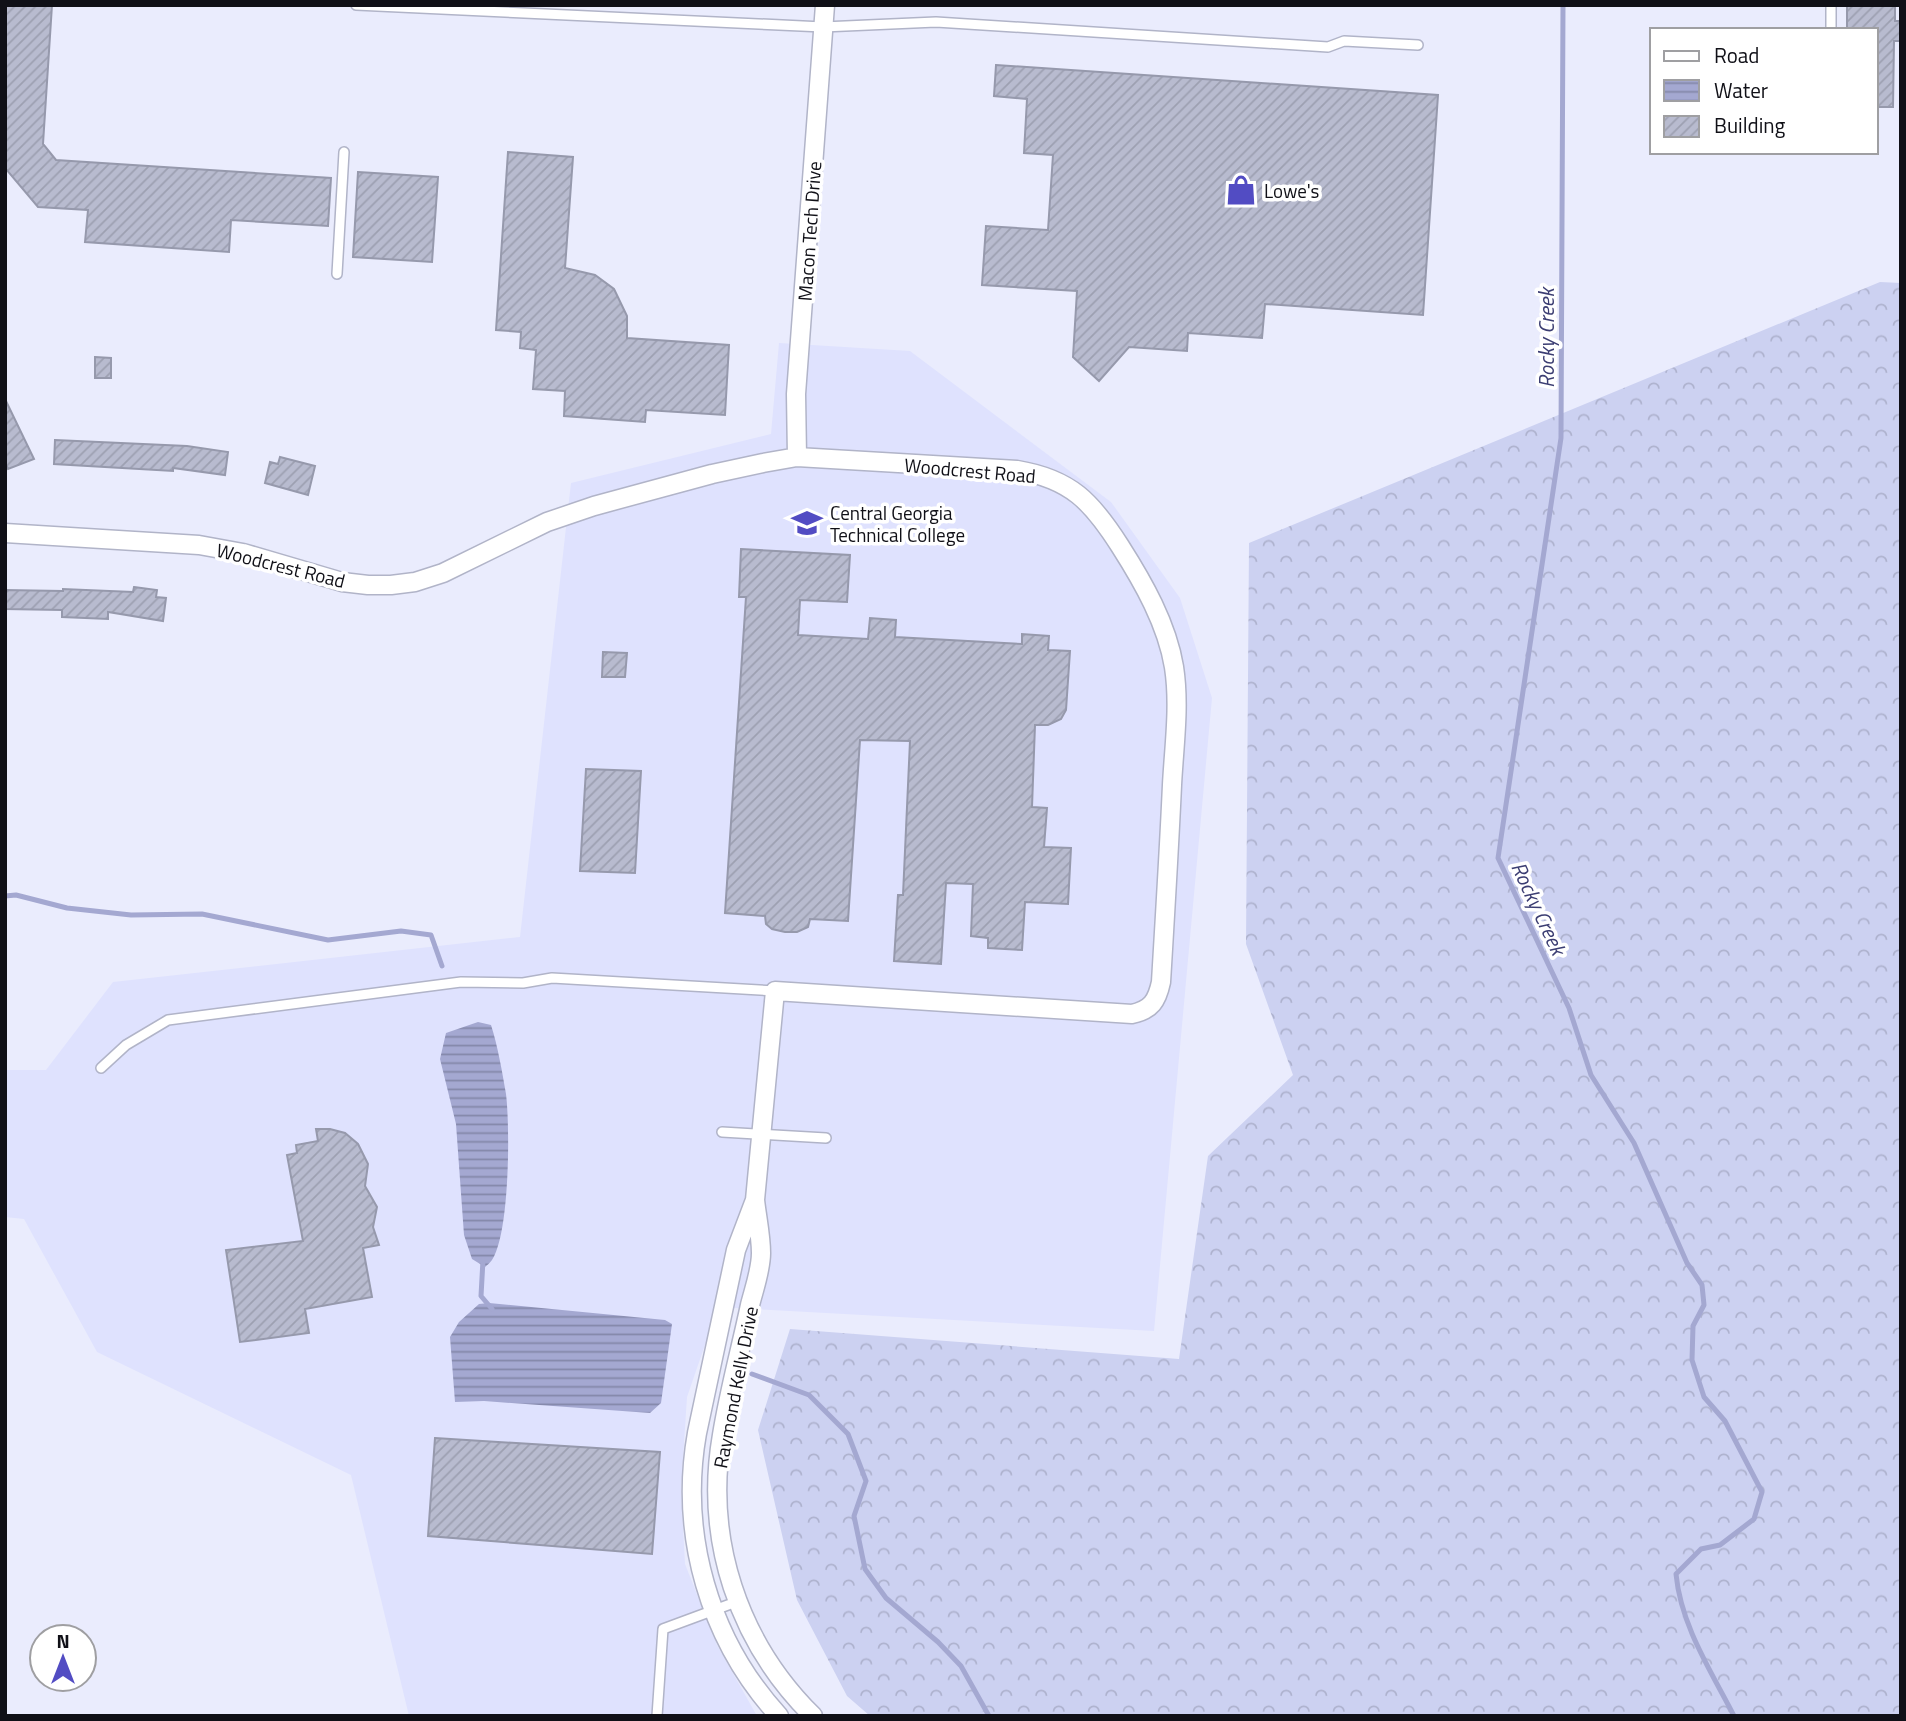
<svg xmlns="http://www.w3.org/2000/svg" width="1906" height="1721" font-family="'Titillium Web',sans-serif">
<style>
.built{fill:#dfe2fe}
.forest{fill:url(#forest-crowns)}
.water{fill:url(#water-rules)}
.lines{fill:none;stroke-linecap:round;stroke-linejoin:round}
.stream{stroke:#a4a8d1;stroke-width:5}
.building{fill:url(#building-hatch);stroke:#9699ac;stroke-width:2}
.lane-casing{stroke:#b1b4c8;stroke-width:12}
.street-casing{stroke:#b1b4c8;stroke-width:21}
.lane{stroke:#fff;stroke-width:9}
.street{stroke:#fff;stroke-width:18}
.labels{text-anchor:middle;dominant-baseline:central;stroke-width:7;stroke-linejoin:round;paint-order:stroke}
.poi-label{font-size:19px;fill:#101017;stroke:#fff;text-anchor:start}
.street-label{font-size:19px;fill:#101017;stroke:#fff}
.water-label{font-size:21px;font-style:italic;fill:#3b3d72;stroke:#fff}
</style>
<defs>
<pattern id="forest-crowns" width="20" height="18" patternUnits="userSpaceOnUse" patternTransform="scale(1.75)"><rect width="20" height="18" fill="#ccd1f1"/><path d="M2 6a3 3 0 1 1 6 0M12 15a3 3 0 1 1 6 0" fill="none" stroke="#aeb2ce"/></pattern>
<pattern id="water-rules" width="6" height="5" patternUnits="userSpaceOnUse" patternTransform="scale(1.75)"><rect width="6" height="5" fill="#a4a8d1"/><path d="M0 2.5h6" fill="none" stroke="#8487a9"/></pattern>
<pattern id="building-hatch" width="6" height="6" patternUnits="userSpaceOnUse" patternTransform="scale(1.75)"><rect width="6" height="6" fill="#b8bbcf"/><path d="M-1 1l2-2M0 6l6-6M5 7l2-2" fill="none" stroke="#9da0b1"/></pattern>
</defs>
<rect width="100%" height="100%" fill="#eaecfd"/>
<path class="built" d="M779,343l131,8 201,151 69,96 32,100 -58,633 -436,-24 -31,90 -6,92 4,75 32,81 40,71h-348l-58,-241 -254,-123 -73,-133 -19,-2v-147h41l67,-88 407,-45 51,-454 200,-49z"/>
<path class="forest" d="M1880,282l21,1v1433h-1031l-23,-20 -50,-96 -39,-170 32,-101 389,30 29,-203 85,-81 -47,-131 3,-401z"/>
<path class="water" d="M478,1022l13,3c7,22 11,46 15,69 4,32 4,139 -14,166 -2,3 -5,5 -7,7l-13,-8 -8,-24 -8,-111 -16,-65 6,-26z
M489,1303l176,17 7,4 -11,79 -11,10 -166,-12 -29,1 -5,-65 9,-15 20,-18z"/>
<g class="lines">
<path class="stream" d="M1563,5l-2,433 -63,420 71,150 22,67 43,68 53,120 15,22 2,20 -11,21 -1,34 12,37 21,24 37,71 -8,27 -34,26 -19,4 -25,25c5,52 35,97 58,142
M5,896l11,-1 51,13 64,7 71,-1 126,26 73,-9 30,4 11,31
M483,1260l-2,36 11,13
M752,1374l57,21 39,39 18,47 -12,35 11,53 21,29 52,44 23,24 28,50"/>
</g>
<path class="building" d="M5,5h47l-9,139 13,16 275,18 -3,48 -97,-6 -2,32 -144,-10 3,-32 -50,-3 -33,-39z
M1847,5h48v16h6v20h-7l-1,66h-17v-77h-29z
M996,65l442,30 -15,220 -158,-11 -3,34 -74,-5 -1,18 -58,-4 -30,34 -26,-24 4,-66 -95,-6 4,-59 62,4 5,-75 -29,-2 3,-54 -33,-3z
M508,152l65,5 -8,111 30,7 19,14 13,27v22l102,7 -4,70 -79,-5 -1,12 -81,-6 1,-25 -32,-2 3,-39 -16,-2 1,-16 -25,-2z
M358,172l80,5 -6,85 -79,-5z
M95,357l16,1v20h-16z
M5,399l29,60 -26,10 -3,-7z
M55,440l132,6 41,6 -3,23 -52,-7v3l-119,-7z
M280,457l35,9 -7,29 -43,-12 5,-21 8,2z
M741,549l109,6 -3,47 -47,-2 -2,35 70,4 2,-21 26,2 -1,17 127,7v-10l27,2 -1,14 22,1 -4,59 -5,9 -13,6h-13l-3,82 15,1 -3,39 27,1 -3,56 -43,-2 -3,48 -34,-2v-10l-17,-2 2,-52 -27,-1 -5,81 -47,-3 4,-66h5l7,-154 -50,-1 -12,181 -38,-2 -2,8 -11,5h-12l-13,-3 -6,-5 -1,-8 -40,-3 21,-316h-7z
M134,587l23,3 -1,7 10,1 -3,23 -55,-9v7l-46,-2v-7l-57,-1v-19l58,1v-2l70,3z
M603,652l24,1 -2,24h-23z
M586,769l55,2 -6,102 -55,-2z
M316,1129h14l15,4 13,11 10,20 -3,22 12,21 -4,20 6,18 -16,3 9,49 -67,12 4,24 -69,9 -14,-92 77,-9 -16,-86 10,-2 -1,-8 22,-4z
M435,1438l225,14 -8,102 -224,-18z"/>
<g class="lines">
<g class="lane-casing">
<path id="lane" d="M356,5l467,22 113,-5 392,25 16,-6 74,4
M1831,30v-25
M337,274l7,-122
M101,1068l25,-23 42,-25 293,-38 62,1 29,-5 223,13
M722,1132l104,6
M657,1716l6,-87 73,-27"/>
</g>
<g class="street-casing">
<path id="street" d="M797,457l-1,-63 29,-389
M5,533l194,12 44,8 99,29 26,3h23l24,-3 28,-9 104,-51 47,-16 118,-32 51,-11 34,-6 220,13c54,9 75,32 103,76 23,36 47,78 54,121 6,39 0,79 -2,118 -3,66 -7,131 -11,197 -4,19 -10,28 -29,32l-357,-23 -20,209
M779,1716c-70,-76 -100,-182 -82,-283l39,-183 19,-50c2,18 6,36 6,53 0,17 -7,36 -11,52 -9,43 -21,86 -28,130 -18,104 16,207 91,281"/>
</g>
<use href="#lane" class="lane"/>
<use href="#street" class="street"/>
</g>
<defs>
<g id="shop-bare" transform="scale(2.415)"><path d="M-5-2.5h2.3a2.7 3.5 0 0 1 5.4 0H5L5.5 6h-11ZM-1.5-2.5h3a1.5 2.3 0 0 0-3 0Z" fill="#524cc3" stroke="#fff" stroke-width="2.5" paint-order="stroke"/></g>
<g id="school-bare" transform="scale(2.415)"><path d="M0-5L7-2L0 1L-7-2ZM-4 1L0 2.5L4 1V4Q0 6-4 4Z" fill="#524cc3" stroke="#fff" stroke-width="2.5" paint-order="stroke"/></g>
</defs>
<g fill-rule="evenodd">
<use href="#shop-bare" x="1241" y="190"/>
<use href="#school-bare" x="807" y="523"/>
</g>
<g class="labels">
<g class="poi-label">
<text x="1264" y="190">Lowe's</text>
<text x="830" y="512">Central Georgia<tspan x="830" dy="22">Technical College</tspan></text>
</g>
<g class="street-label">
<text transform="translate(809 231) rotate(-86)">Macon Tech Drive</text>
<text transform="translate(970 470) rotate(5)">Woodcrest Road</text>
<text transform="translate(281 565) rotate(14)">Woodcrest Road</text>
<text transform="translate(735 1387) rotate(-79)">Raymond Kelly Drive</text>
</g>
<g class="water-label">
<text transform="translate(1546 338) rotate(-90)">Rocky Creek</text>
<text transform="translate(1539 908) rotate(65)">Rocky Creek</text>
</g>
</g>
<rect width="1906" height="1721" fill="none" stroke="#101017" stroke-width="14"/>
<rect x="1650" y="28" width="228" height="126" fill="#ffffff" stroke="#9f9fa2" stroke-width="2"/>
<rect x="1664" y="51" width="35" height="10" fill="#ffffff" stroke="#9f9fa2" stroke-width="2"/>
<text x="1714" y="63" font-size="21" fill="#101017">Road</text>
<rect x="1664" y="80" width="35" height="21" fill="url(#water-rules)" stroke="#9f9fa2" stroke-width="2"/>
<text x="1714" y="98" font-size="21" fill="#101017">Water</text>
<rect x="1664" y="116" width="35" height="21" fill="url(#building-hatch)" stroke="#9f9fa2" stroke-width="2"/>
<text x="1714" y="133" font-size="21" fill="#101017">Building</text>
<g transform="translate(63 1658)"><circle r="33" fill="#ffffff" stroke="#9f9fa2" stroke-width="2"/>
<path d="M0-5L12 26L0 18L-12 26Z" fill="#524cc3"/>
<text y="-10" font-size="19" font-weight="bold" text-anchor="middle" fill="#101017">N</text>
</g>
</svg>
